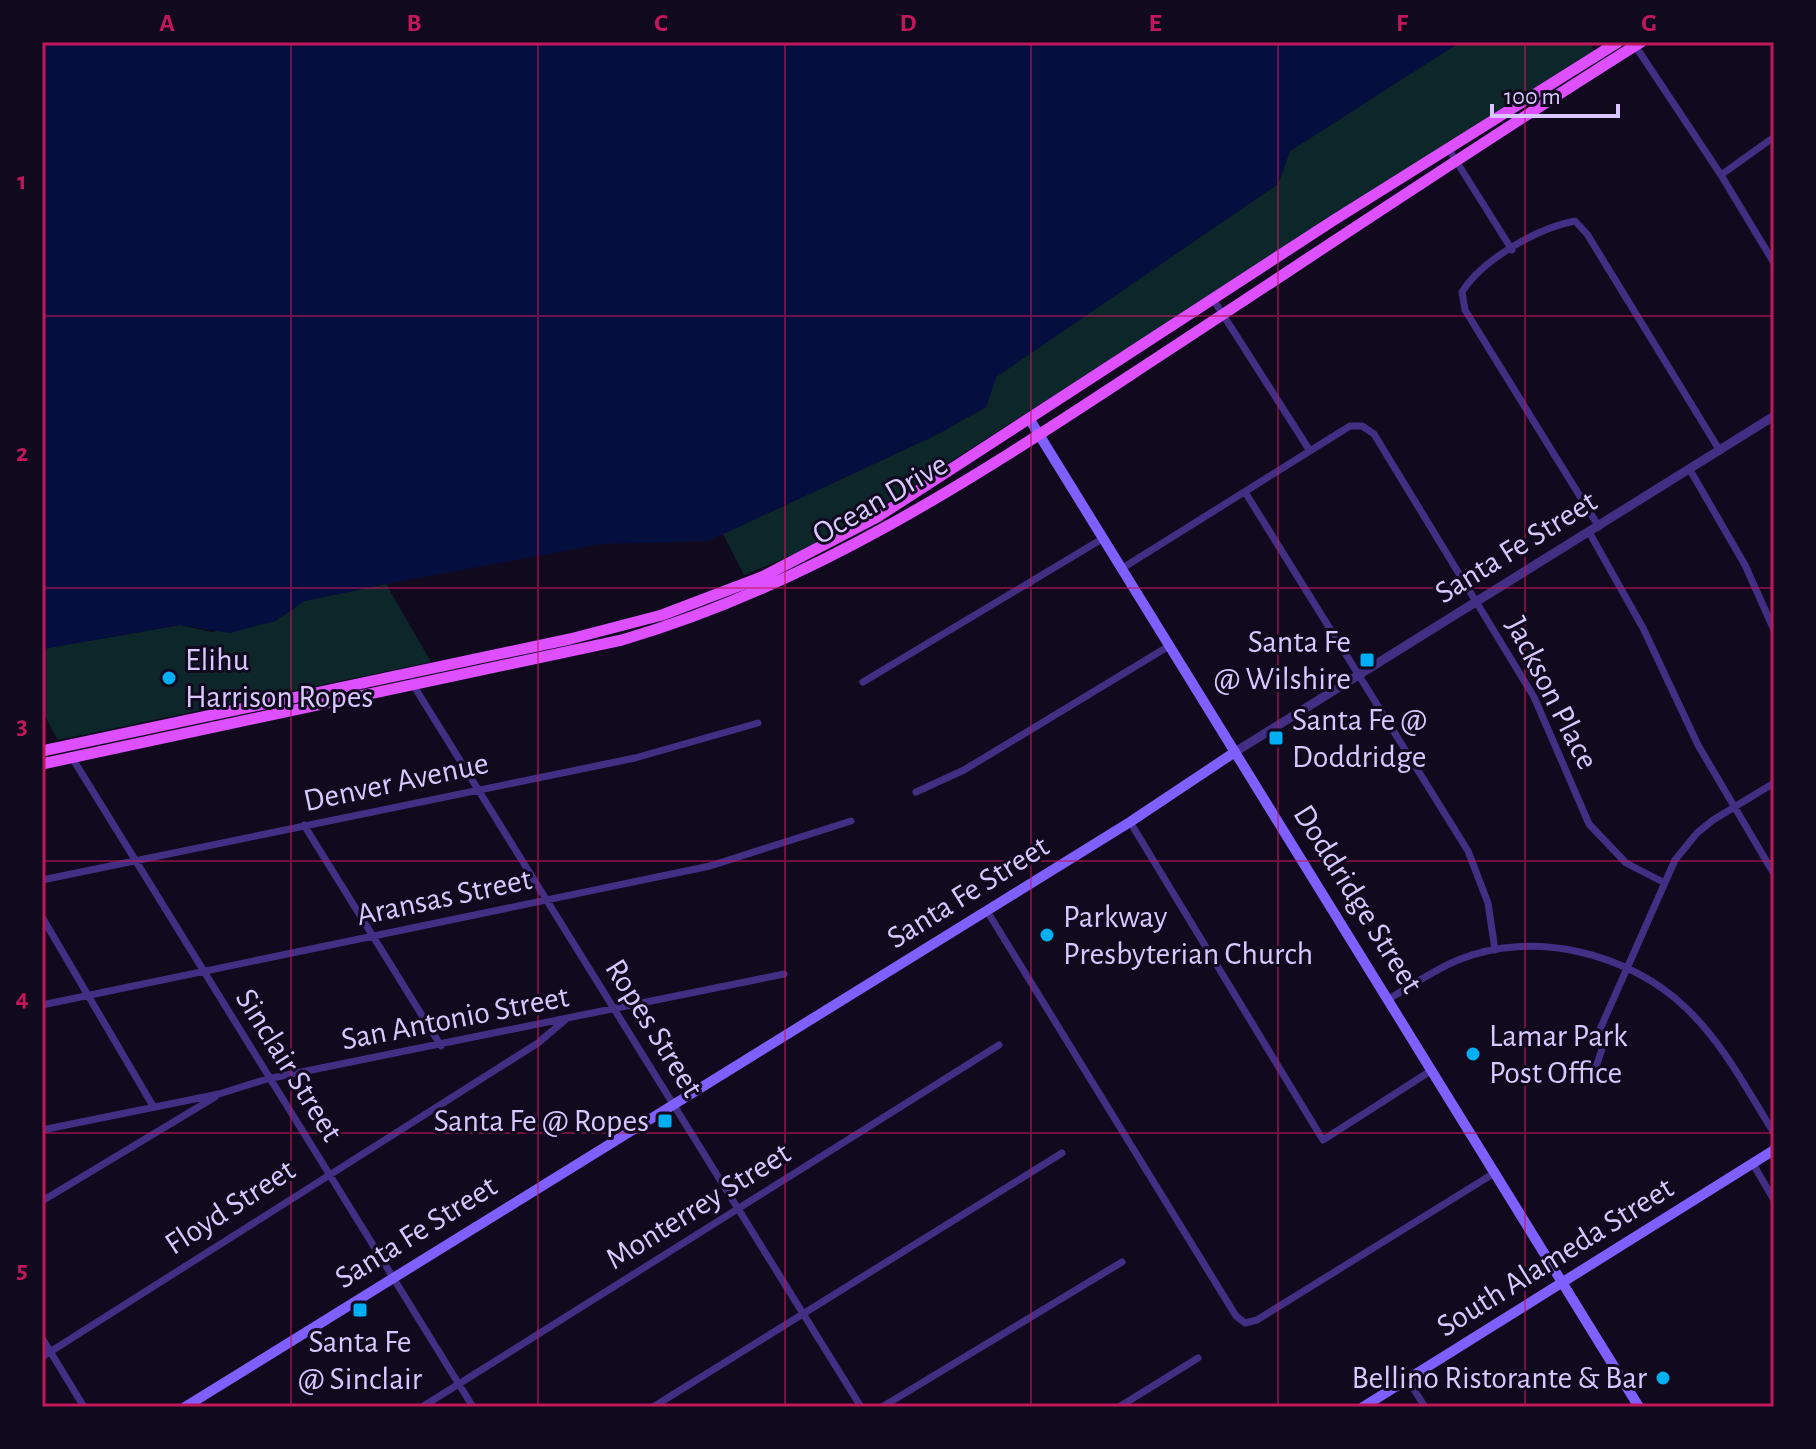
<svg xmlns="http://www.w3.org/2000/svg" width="1816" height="1449" font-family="'Alegreya Sans',sans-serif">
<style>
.green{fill:#0c262a}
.water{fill:#040f3f}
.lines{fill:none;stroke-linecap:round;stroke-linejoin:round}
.minor{stroke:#422f84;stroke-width:7}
.tertiary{stroke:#422f84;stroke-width:9}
.secondary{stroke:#805fff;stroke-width:10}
.primary{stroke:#dd4fff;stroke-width:11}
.grid{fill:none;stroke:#c2185b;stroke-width:2;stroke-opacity:0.55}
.poi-dot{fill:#00aff3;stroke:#110a1f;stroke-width:3}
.labels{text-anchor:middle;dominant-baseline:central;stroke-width:6;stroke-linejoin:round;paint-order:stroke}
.street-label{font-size:32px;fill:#d8c8ff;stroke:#110a1f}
.poi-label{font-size:32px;fill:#d8c8ff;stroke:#110a1f;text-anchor:start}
.neatline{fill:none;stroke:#c2185b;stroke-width:3}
.grid-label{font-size:26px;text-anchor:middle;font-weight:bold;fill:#c2185b}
</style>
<rect width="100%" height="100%" fill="#110a1f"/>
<path class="green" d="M1460,42h129l5,8 -744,476 -40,22 -66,27 -21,-41 213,-99 50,-28 10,-30 282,-193 12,-33z
M386,584l45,78 -373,78 -16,-29v-62l138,-24 32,7 63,-11 29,-20z"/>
<path class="water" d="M42,42h1418l-170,109 -12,33 -282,193 -10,30 -50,28 -228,106 -106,3 -216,40 -82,17 -29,20 -45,12 -50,-8 -138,24z"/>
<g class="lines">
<path class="minor" d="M1634,44l87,131 53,88
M1448,148l64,102
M1721,175l53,-38
M1213,299l97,152
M1690,470l55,95 29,65
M1245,492l223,359 20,52 7,47
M1599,527l-134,-217 -3,-18c20,-32 75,-64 113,-71l12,13 133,217
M1589,532l54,96 55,117 76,129
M1121,569l229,-143h12l12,8 160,263 55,127 37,39 37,19
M863,682l239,-143
M412,683l449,724
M71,756l402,651
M916,792l48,-22 205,-124
M1130,822l193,318 109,-70
M304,825l137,221
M42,880l593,-122 123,-35
M987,911l249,405 9,7 12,-3 239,-148
M42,917l111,189
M1389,999c23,-14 45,-29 69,-39 75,-31 171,-7 228,48 37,35 61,82 88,125
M42,1005l668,-139 141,-45
M1594,1073l8,-24 -5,-13 78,-176 22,-27 16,-13 61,-37
M42,1130l177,-36 48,-15 517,-105
M1753,1164l21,36
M42,1201l173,-104
M42,1338l42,69
M42,1357l496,-314 27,-23
M1408,1380l17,27
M422,1407l577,-362
M653,1407l409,-254
M882,1407l240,-145
M1119,1407l79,-49"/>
<path class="tertiary" d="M1235,752l539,-336"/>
<path class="secondary" d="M1030,420l609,987
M185,1407l945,-585 105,-70
M1363,1407l411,-257"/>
<path class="primary" d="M42,751l528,-112 92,-24 100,-38 117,-61 455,-296 284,-178
M42,764l580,-124c198,-58 362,-169 533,-281 162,-106 322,-214 486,-317"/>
</g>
<path class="grid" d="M291,42v1365M538,42v1365M785,42v1365M1031,42v1365M1278,42v1365M1525,42v1365M42,316h1732M42,588h1732M42,861h1732M42,1133h1732"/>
<g class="poi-dot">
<rect x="1359" y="652" width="16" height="16" rx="4"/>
<circle cx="169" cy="678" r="8"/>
<rect x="1268" y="730" width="16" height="16" rx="4"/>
<circle cx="1047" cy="935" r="8"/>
<circle cx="1473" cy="1054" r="8"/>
<rect x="657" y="1113" width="16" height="16" rx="4"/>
<rect x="352" y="1302" width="16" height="16" rx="4"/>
<circle cx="1663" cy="1378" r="8"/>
</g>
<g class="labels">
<g class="street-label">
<text transform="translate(880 499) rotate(-30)">Ocean Drive</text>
<text transform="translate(1516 547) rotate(-32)">Santa Fe Street</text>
<text transform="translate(1552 693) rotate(63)">Jackson Place</text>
<text transform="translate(396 782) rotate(-12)">Denver Avenue</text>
<text transform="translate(968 892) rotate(-32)">Santa Fe Street</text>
<text transform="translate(444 897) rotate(-12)">Aransas Street</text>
<text transform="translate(1358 899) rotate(58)">Doddridge Street</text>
<text transform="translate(455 1018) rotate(-11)">San Antonio Street</text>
<text transform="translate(654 1028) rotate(58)">Ropes Street</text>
<text transform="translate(289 1065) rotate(58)">Sinclair Street</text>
<text transform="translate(698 1206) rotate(-32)">Monterrey Street</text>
<text transform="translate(230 1207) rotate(-33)">Floyd Street</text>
<text transform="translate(416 1232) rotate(-32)">Santa Fe Street</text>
<text transform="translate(1555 1257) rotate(-32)">South Alameda Street</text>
</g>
<g class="poi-label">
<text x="1351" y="642" text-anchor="end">Santa Fe<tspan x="1351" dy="37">@ Wilshire</tspan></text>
<text x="185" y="660">Elihu<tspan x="185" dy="37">Harrison Ropes</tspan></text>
<text x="1292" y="720">Santa Fe @<tspan x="1292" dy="37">Doddridge</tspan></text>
<text x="1063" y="917">Parkway<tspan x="1063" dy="37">Presbyterian Church</tspan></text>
<text x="1489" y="1036">Lamar Park<tspan x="1489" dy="37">Post Office</tspan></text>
<text x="649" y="1121" text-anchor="end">Santa Fe @ Ropes</text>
<text x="360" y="1342" text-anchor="middle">Santa Fe<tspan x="360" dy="37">@ Sinclair</tspan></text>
<text x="1647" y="1378" text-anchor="end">Bellino Ristorante &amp; Bar</text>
</g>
</g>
<rect width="1816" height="1449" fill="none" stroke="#110a1f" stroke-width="88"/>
<path d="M1492 104v12h126v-12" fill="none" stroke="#d8c8ff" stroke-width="4"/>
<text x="1504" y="104" font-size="24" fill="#d8c8ff" stroke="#110a1f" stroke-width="6" paint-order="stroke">100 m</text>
<rect x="44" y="44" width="1728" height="1361" class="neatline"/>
<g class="grid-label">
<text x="167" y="31">A</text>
<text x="414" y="31">B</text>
<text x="661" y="31">C</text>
<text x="908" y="31">D</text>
<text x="1155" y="31">E</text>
<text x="1402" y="31">F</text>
<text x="1649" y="31">G</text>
<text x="22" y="189">1</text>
<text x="22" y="461">2</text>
<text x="22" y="734">3</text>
<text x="22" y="1006">4</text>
<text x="22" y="1278">5</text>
</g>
</svg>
